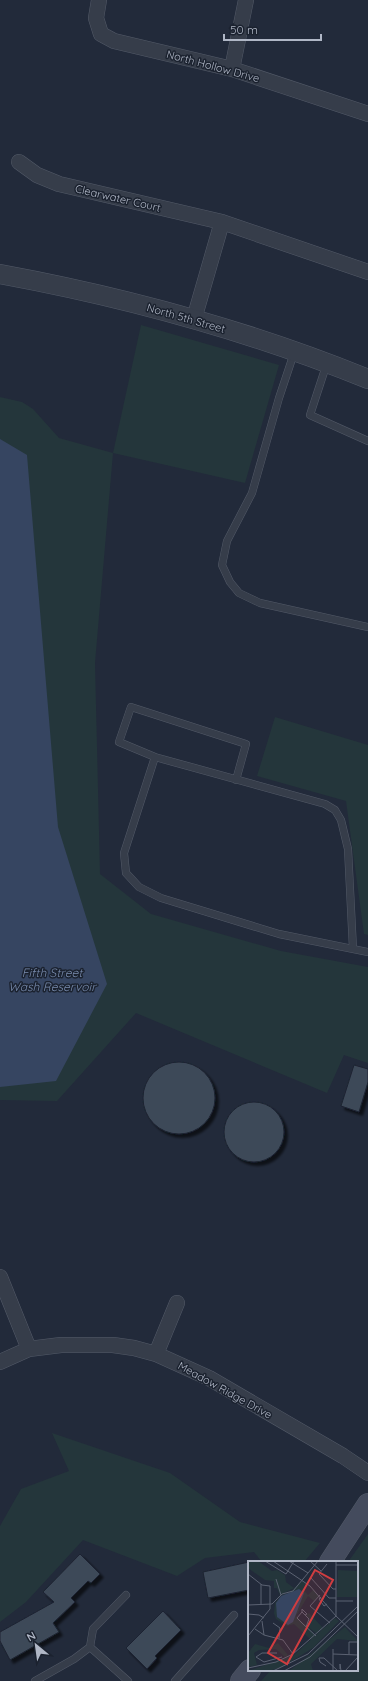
<svg xmlns="http://www.w3.org/2000/svg" width="368" height="1681" font-family="Quicksand,sans-serif">
<style>
.green{fill:#24363b}
.water{fill:#364561}
.building{fill:#3e4859;stroke:#1d2431;filter:url(#shadow)}
.lines{fill:none;stroke-linecap:round;stroke-linejoin:round}
.service-casing{stroke:#535a68;stroke-width:8}
.minor-casing{stroke:#535a68;stroke-width:16}
.tertiary-casing{stroke:#535a68;stroke-width:20}
.secondary-casing{stroke:#535a68;stroke-width:22}
.service{stroke:#363d4a;stroke-width:7}
.minor{stroke:#363d4a;stroke-width:15}
.tertiary{stroke:#363d4a;stroke-width:19}
.secondary{stroke:#444b5d;stroke-width:21}
.labels{text-anchor:middle;dominant-baseline:central;stroke-width:3;stroke-linejoin:round;paint-order:stroke}
.street-label{font-size:11px;fill:#b0b7c6;stroke:#1b222f}
.water-label{font-size:12px;font-style:italic;fill:#798cae;stroke:#1b222f}
.inset-road{fill:none;stroke:#5b6272;stroke-width:1}
.view{fill:#d03d40;fill-opacity:0.15;stroke:#d03d40;stroke-width:2}
.inset-edge{fill:none;stroke:#b0b7c6;stroke-width:2}
</style>
<defs>
<filter id="shadow"><feDropShadow dx="3.5" dy="3.5" stdDeviation="1" flood-color="#0009"/></filter>
</defs>
<rect width="100%" height="100%" fill="#222a3a"/>
<path class="green" d="M141,325l138,40 -34,118 -132,-30 -18,210 5,211 51,40 130,37 87,16v96l-24,-8 -17,38 -191,-80 -79,88 -57,-1v-703l22,5 11,7 26,29 54,15z
M275,717l93,28v190l-4,-1 -18,-133 -89,-25z
M52,1433l118,40 70,49 80,21 -16,19h-42l-8,-10 -49,6 -28,18 -94,-36 -57,62 -26,20v-96l21,-37 48,-18z
M368,1534v147h-107l10,-11h86v-108h-9z"/>
<path class="water" d="M0,439l27,16 31,372 49,157 -51,97 -56,6z"/>
<path class="building" d="M143 1098a36 36 0 1 1 72 0a36 36 0 1 1-72 0Z
M354,1065l14,4v13l-9,30 -18,-6z
M224 1132a30 30 0 1 1 60 0a30 30 0 1 1-60 0Z
M80,1554l20,20 -9,9 -3,-2 -17,17 4,4 -22,21 6,9 -49,28 -10,-19v-9l54,-30 -11,-10z
M249,1562v28l-41,8 -5,-26z
M163,1611l18,19 -26,26 2,2 -10,11 -21,-21z"/>
<g class="lines">
<g class="service-casing">
<path id="service" d="M294,353l-15,45 -27,95 -25,48 -5,24 8,17 9,11 21,10 108,24
M327,363l-17,52 58,26
M155,757l-36,-15 12,-35 115,37 -10,36
M353,949l-5,-100 -7,-29 -6,-10 -10,-6 -170,-47 -31,96 2,20 13,14 22,11 118,36 89,18
M90,1647l38,34
M35,1681l39,-22 16,-12 3,-18 33,-34
M175,1681l59,-66"/>
</g>
<g class="minor-casing">
<path id="minor" d="M99,0l-3,18 5,16 13,7 118,28 136,45
M232,69l14,-69
M19,162l18,13 22,9 163,38 146,50
M194,319l28,-97
M0,1277l29,72
M156,1354l21,-51
M0,1362l29,-13 32,-4h52l21,3 22,6 53,24 134,78 25,17"/>
</g>
<g class="tertiary-casing">
<path id="tertiary" d="M0,274c125,23 250,57 368,105"/>
</g>
<g class="secondary-casing">
<path id="secondary" d="M330,1562l38,-58
M241,1681l9,-11"/>
</g>
<use href="#service" class="service"/>
<use href="#minor" class="minor"/>
<use href="#tertiary" class="tertiary"/>
<use href="#secondary" class="secondary"/>
</g>
<g class="labels">
<g class="street-label">
<text transform="translate(213 66) rotate(15)">North Hollow Drive</text>
<text transform="translate(118 198) rotate(13)">Clearwater Court</text>
<text transform="translate(186 318) rotate(16)">North 5th Street</text>
<text transform="translate(225 1390) rotate(29)">Meadow Ridge Drive</text>
</g>
<g class="water-label">
<text x="52" y="972">Fifth Street<tspan x="52" dy="14">Wash Reservoir</tspan></text>
</g>
</g>
<g transform="translate(248 1561)">
<rect width="110" height="110" fill="#222a3a"/>
<path d="M0,0h10l14,10 5,-1 8,5 1,7 8,6 -14,7 -3,-7h-3v-7l-9,-1 -17,-12zM90,9l20,1v26h-21zM54,20l5,3 -4,5 5,6 5,-5 6,6 -5,5 -6,-5 -12,20 20,19 -5,5 -17,-16 -7,2 -11,-7 -2,-6 1,-10 7,-8 7,-2zM61,52l14,15 -6,6 -10,-8 3,-7 -4,-4zM87,57l4,3 -26,27 -31,19 -13,4h-21l46,-16zM97,66l13,14 -21,-2 -26,25 2,7h-24zM30,82l10,12 -3,2 -9,-8 -17,1 -5,3 3,12 -9,2v-14l7,-9 14,4z" fill="#24363b"/>
<path d="M51,28l5,4 -11,29 -5,3 -11,-8 -1,-14 5,-7z" fill="#364561"/>
<path class="inset-road" d="M17,0l21,13 8,-13M25,0l37,25 26,30M41,0l19,12M62,0l11,10M79,3l-8,10 14,15h3M88,4h22M63,17l18,20h7M28,18l5,16M13,23v21M72,34l-10,11 20,17M73,36l-2,2 5,7 3,-2M88,40h17M0,44l24,-1 10,-10 11,-3 25,-30M54,51v-3l5,5 -2,1M0,53l11,1 5,3M88,55v-55M14,60l2,14M25,62l7,5 -1,10M58,66l3,-8 -7,-7 -5,6 6,6 13,12M7,68l9,6 19,5 10,14M0,75l22,-27v-23l-8,-1 -14,-11M85,88v22M29,92h-15l-6,4 8,5 18,-5M85,93l25,1M101,93v-12h9M78,105l-6,-4 -1,-4h5l14,13M0,107l28,-6 17,-8 43,-38 22,21M92,108v-5l1,7M25,110l35,-17 50,-48M36,110l26,-14 48,-46M97,110l13,-14"/>
<path class="view" d="M67,9l18,10 -46,84 -19,-11z"/>
<rect width="110" height="110" class="inset-edge"/>
</g>
<g transform="translate(36 1645) rotate(331)" stroke="#1b222f" stroke-width="3" paint-order="stroke">
<path d="M0-3L7 15L0 10L-7 15Z" fill="#b0b7c6"/>
<text y="-6" font-size="11" font-weight="bold" text-anchor="middle" fill="#b0b7c6">N</text>
</g>
<path d="M224 34v6h97v-6" fill="none" stroke="#b0b7c6" stroke-width="2"/>
<text x="230" y="34" font-size="12" fill="#b0b7c6" stroke="#1b222f" stroke-width="3" paint-order="stroke">50 m</text>
</svg>
